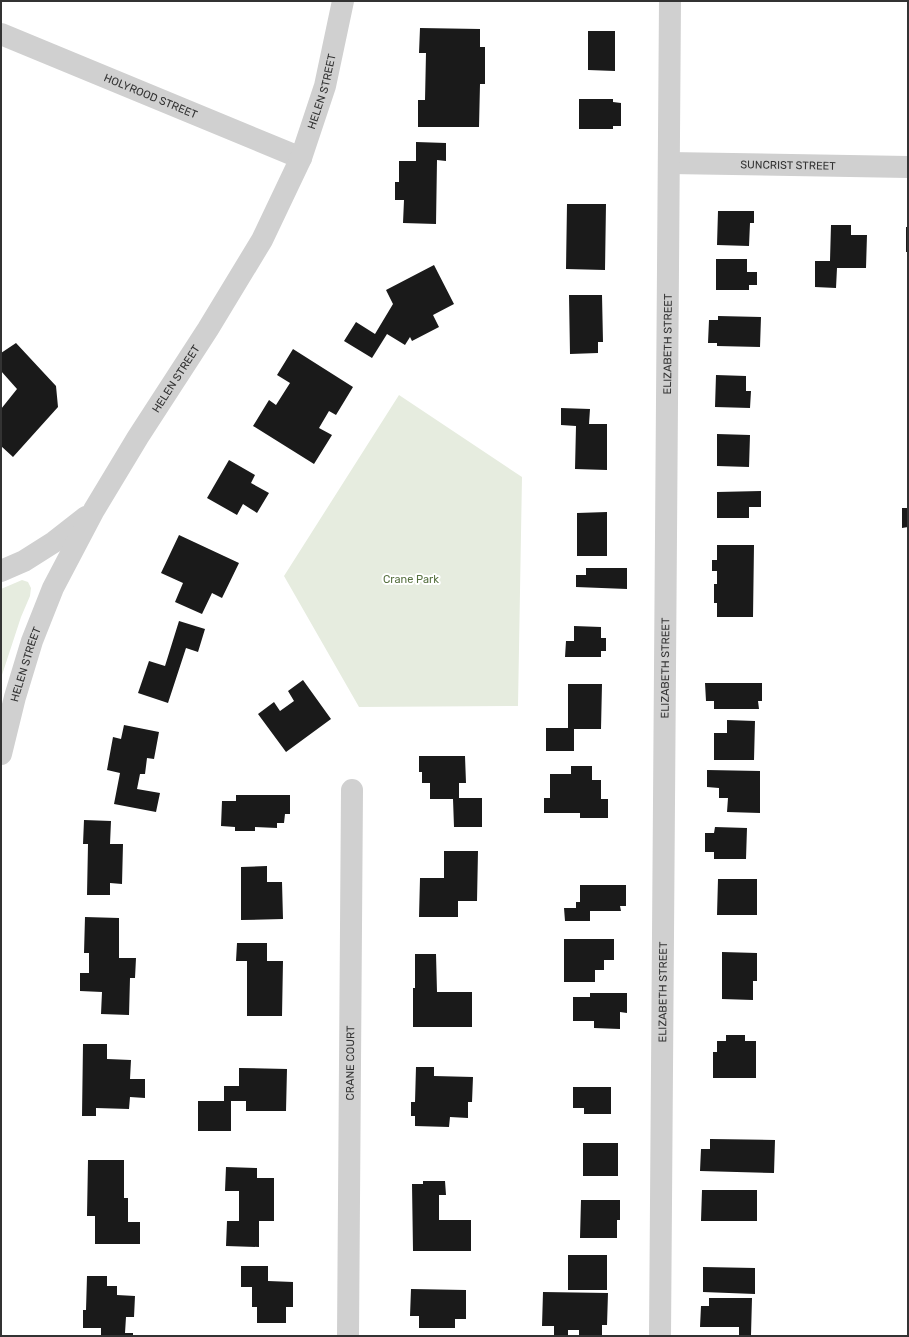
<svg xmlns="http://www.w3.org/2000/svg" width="909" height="1337" font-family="Rubik,sans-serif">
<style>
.green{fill:#e6ecdf}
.building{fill:#1a1a1a}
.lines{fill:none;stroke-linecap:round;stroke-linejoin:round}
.minor{stroke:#d0d0d0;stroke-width:22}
.labels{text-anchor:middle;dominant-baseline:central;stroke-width:4;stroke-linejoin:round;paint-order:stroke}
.street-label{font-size:11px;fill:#333;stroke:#fff}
.park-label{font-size:11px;fill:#56703f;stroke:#fff}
</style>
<rect width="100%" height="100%" fill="#fff"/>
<path class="green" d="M399,395l123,82 -4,229 -159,1 -75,-131z
M22,580l6,2 3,6 -1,8 -9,21 -20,61v-89z"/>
<path class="building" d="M420,28l60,1v18h5v37h-5l-1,43h-61v-27h7l1,-47h-7z
M588,31h27v40l-27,-1z
M579,99h34v3l8,1v23h-8v3h-34z
M416,142l30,1v18l-9,-1 -1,64 -33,-1 1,-23h-9v-18h4v-21h17z
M567,204h39l-1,66 -39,-1z
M718,211h36v12h-4l-1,23 -32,-1z
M831,225h20v10h16l-1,33h-29l-1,20 -21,-1v-26h15z
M906,227h2v25h-2z
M716,259h31v13h10v13h-8v5h-33z
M434,265l20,39 -21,11 6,12 -27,14 -2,-4 -5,8 -18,-11 -15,24 -28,-17 12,-19 19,12 18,-30 -7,-14z
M569,295h33l1,47h-5v11l-28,1z
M718,316l43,1 -1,30 -43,-1v-3h-9l1,-23h9z
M16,343l40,43 2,21 -45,50 -12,-11v-37l16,-20 -16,-18v-18z
M293,349l60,38 -17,28 -7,-4 -10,17 13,7 -18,29 -61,-38 16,-26 7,5 14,-22 -13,-8z
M716,375l30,1v15h5l-1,17 -35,-1z
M561,408l29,1 -1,15h18v46l-32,-1 1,-43 -15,-1z
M717,434l33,1 -1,32 -32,-1z
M229,460l26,15 -4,8 18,10 -12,20 -14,-9 -6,11 -30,-17z
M761,491v16h-12v11h-32v-26z
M902,508h6v19l-6,1z
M607,512v44h-30v-43z
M179,535l60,28 -17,35 -10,-5 -10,21 -27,-12 8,-19 -22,-10z
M717,545h37l-1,72h-36v-14h-3v-19h3v-13h-5v-11h5z
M586,568h41v21l-51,-2v-12h10z
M179,621l26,8 -7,23 -12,-4 -18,55 -30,-10 11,-32 16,5z
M574,626l27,1v11h5v13h-5v6h-36l1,-16h8z
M303,680l28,39 -45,33 -28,-38 16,-12 6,9 14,-10 -6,-10z
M705,683h57v18h-4l1,8h-45v-8h-8z
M568,684h34l-1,45h-27v22h-28v-23h22z
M727,720l28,1 -1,39h-40v-27h13z
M124,725l35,7 -5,27 -7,-1 -2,16h-5l-3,15 23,4 -4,19 -42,-8 6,-31 -13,-3 6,-33 8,2z
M419,756h46l1,27h-7v15h23v29h-28l-1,-28h-23v-16h-8v-11h-3z
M571,766h21v14h9v19h7v19h-28v-5h-36v-15h6v-24h21z
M707,770l53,1v42l-33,-1 1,-14h-9v-10l-12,-1z
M236,795h54v19h-5l-1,9h-7v5l-22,-1v4h-20v-4l-14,-1 1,-25h14z
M84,820l27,1 -1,23h13l-1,40 -12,-1v12h-23l1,-51h-5z
M715,827l32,1 -1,31h-32v-7h-9v-19h9z
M444,851h34l-1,50h-19v16h-39l1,-39h24z
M267,866v16h15l1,37 -42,1v-53z
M718,879h39v36h-40z
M580,885h46v21h-6l1,5h-31v10h-25l-1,-13h12v-6h4z
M85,917l34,1v40h17l-1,20h-5l-1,37 -28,-1 1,-22 -22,-1v-18h9v-20h-5z
M564,939h50v21h-10v10h-9v12h-31z
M237,943h30v18h16l-1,55h-35v-55h-11z
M722,952l35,1v28h-4v19l-31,-1z
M415,954h21l1,38h35v35h-59v-39h2z
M590,993h37v20l-7,-1v17l-26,-1v-7h-21v-24h17z
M726,1035h19v6h11v37h-43v-26h4v-11h9z
M83,1044h24v15l24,1 -1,19h15v19l-15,-1 -1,12 -33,-1v8h-14z
M416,1067h18v9l39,1 -1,25h-4v16l-18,-1 -1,10 -34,-1v-10h-4v-14h4z
M239,1068l48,1 -1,42h-40v-10h-15v30h-33v-30h26v-15h15z
M573,1087h38v27h-27v-6h-11z
M710,1139l65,1 -1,33 -74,-2 1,-22h9z
M583,1143h35v33h-35z
M88,1160h36v38h4v24h12v22h-45v-28h-8z
M226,1167l31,1v10h17v43h-15v26l-33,-1 1,-25h12v-30h-14z
M423,1181h22l1,14h-7v25h32v31h-58l-1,-67h11z
M702,1190h55v31h-56z
M581,1200h39v20h-3v18h-37z
M568,1255h39v35h-39z
M241,1266h27v15l25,1v25h-7v16h-29v-16h-5v-20h-11z
M703,1267l52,1v26l-52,-2z
M87,1276h20v10h10v9l18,1 -1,21h-8l-1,16h8v3h-32v-8h-18v-18h3z
M411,1289l55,1v29h-11v9h-36v-12h-9z
M543,1292l65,1 -1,32h-5v11h-23v-6h-11v5h-14v-9h-12z
M709,1298h43l-1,37h-12v-8h-39l1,-21h8z"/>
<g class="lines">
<g class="minor">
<path id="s1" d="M1,34l300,124"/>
<path id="s2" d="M669,163l239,4"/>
<path d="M1,571l23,-10 30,-19 32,-25"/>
<path id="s3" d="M1,754l14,-57 17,-56 21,-53 41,-78 44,-73 70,-108 54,-89 39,-82 24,-72 18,-85"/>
<path id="s4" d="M348,1336l4,-546"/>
<path id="s5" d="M660,1336l10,-1335"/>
</g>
</g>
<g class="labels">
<g class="street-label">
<text stroke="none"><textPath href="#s3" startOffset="741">HELEN STREET</textPath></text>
<text stroke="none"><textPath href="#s1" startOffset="162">HOLYROOD STREET</textPath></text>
<text stroke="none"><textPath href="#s2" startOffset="119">SUNCRIST STREET</textPath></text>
<text stroke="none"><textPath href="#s5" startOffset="992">ELIZABETH STREET</textPath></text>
<text stroke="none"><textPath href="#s3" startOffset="417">HELEN STREET</textPath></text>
<text stroke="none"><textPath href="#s3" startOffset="93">HELEN STREET</textPath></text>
<text stroke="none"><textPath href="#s5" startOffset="668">ELIZABETH STREET</textPath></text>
<text stroke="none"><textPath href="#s5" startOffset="344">ELIZABETH STREET</textPath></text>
<text stroke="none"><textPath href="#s4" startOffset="273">CRANE COURT</textPath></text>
</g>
<g class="park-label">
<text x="411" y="579">Crane Park</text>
</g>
</g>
<rect width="909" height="1337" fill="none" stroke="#333333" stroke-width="4"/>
</svg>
